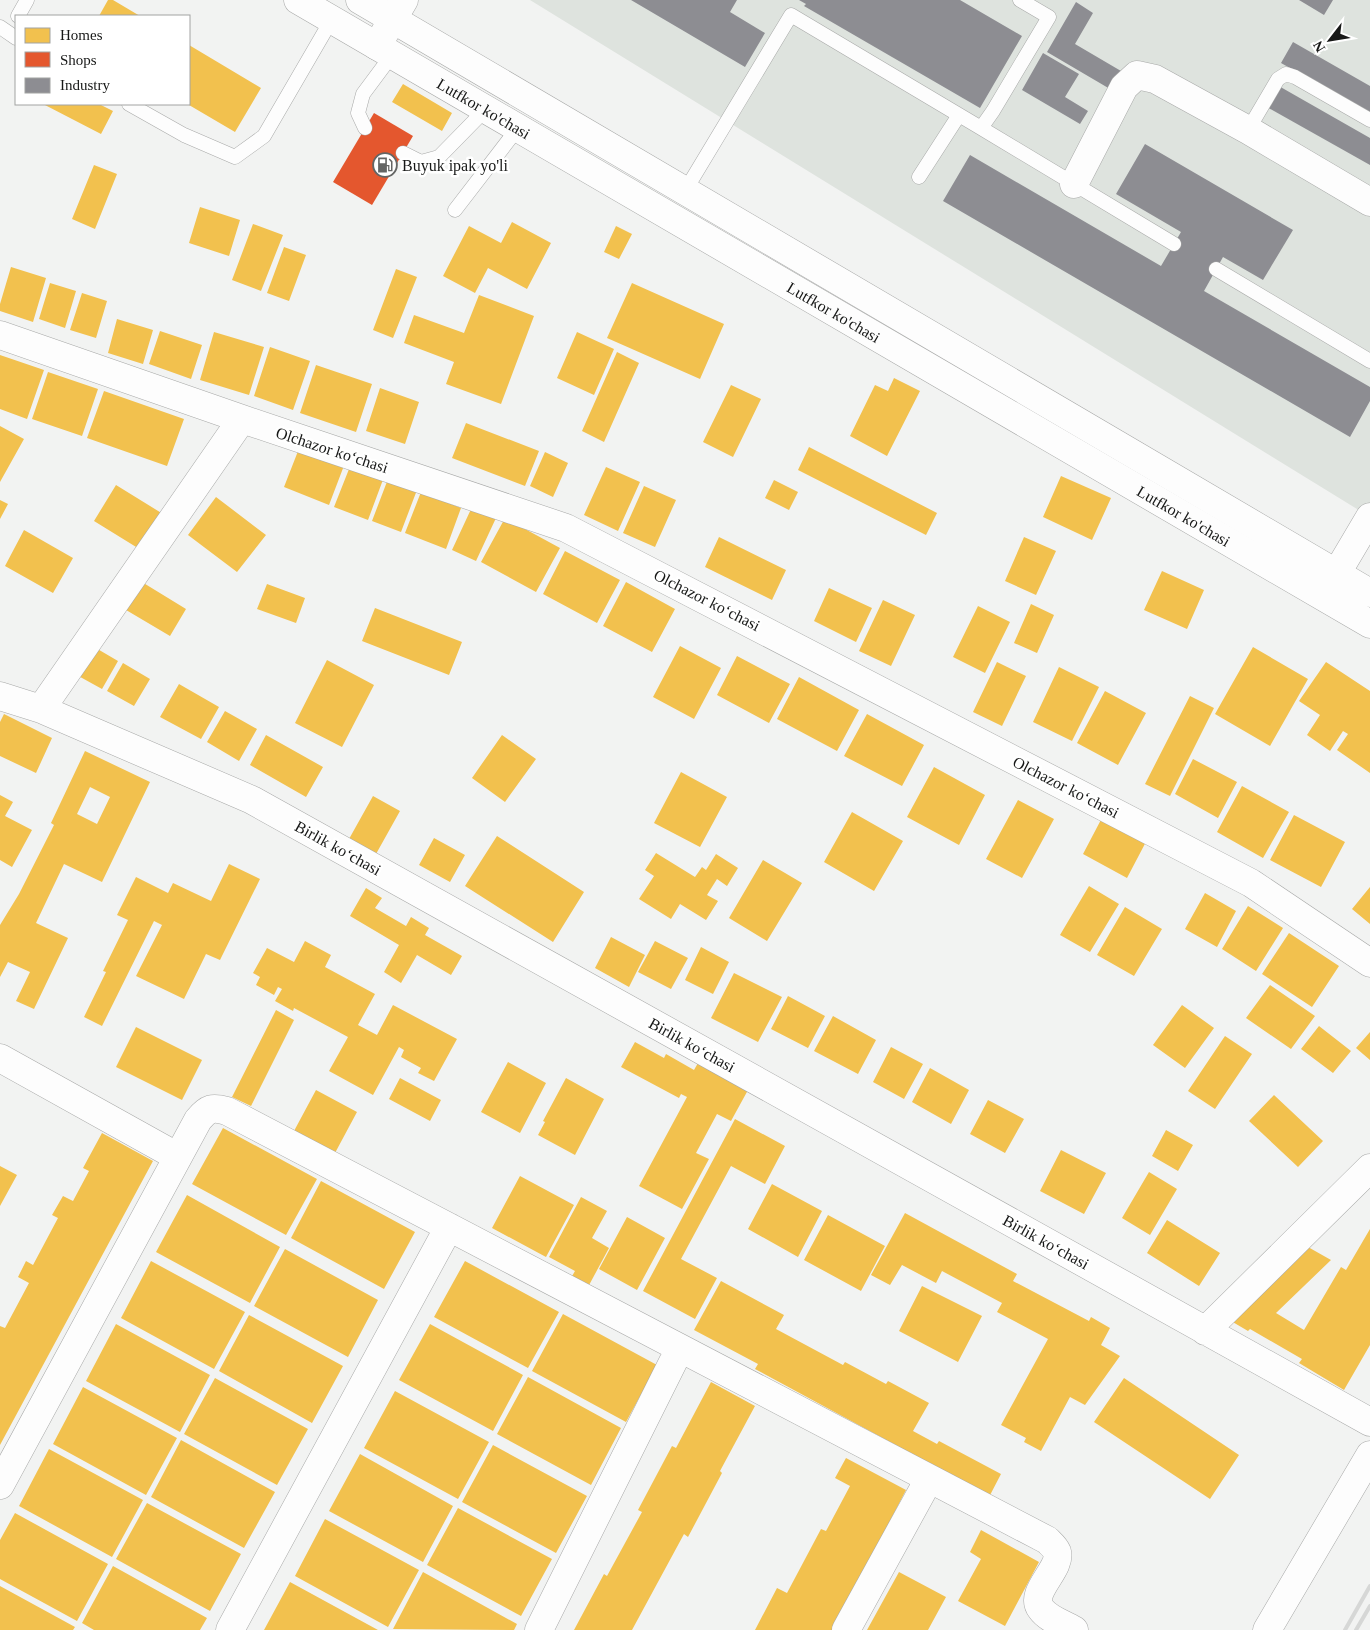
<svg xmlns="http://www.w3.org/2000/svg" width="1370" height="1630" font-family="'Times New Roman',serif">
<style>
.built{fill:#dee3de}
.homes{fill:#f2c14e;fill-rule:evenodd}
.shops{fill:#e4572e}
.industry{fill:#8d8d92}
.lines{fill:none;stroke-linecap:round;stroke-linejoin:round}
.lane-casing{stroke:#a8a9a8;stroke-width:15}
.street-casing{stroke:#a8a9a8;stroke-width:29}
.secondary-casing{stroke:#a8a9a8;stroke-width:29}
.lane{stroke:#fdfdfd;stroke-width:14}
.street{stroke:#fdfdfd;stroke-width:28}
.secondary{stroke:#fdfdfd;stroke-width:28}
.rail{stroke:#d6d7d6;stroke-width:4}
.labels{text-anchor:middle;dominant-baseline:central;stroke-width:5;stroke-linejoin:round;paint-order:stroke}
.street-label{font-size:16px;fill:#171817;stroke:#fff}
.poi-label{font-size:16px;fill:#171817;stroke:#fff;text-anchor:start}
</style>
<rect width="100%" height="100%" fill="#f2f3f2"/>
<path class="built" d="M530,0h840v517z"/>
<path class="homes" d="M108,0h5l27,16h-41z
M189,45l72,43 -26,44 -46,-27z
M403,84l49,29 -10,18 -50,-29z
M43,104h56l14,7 -12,23z
M94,165l23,9 -22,55 -23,-10z
M200,207l40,13 -11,36 -40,-13z
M512,222l39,21 -24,46 -39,-21 -13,25 -32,-17 26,-50 32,17z
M253,224l30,11 -22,56 -29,-11z
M616,226l16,8 -13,25 -15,-7z
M284,247l22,8 -17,46 -22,-8z
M11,267l35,11 -13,44 -33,-11v-7z
M396,269l21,8 -24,61 -20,-8z
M50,283l26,8 -11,37 -26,-9z
M632,283l92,41 -24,55 -93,-41z
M82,293l25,8 -11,37 -26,-8z
M479,295l55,21 -33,88 -55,-20 8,-22 -50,-19 10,-28 50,18z
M117,319l36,11 -10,34 -35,-11z
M160,331l42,14 -11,34 -42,-15z
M214,332l50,15 -15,48 -49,-15z
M577,332l37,17 -20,46 -37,-17z
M270,347l40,14 -17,49 -39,-14z
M617,352l22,11 -35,79 -22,-11z
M0,355l44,15 -17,49 -27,-10z
M316,365l56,19 -16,48 -56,-19z
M48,372l50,17 -16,47 -50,-17z
M894,378l26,13 -33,65 -37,-20 25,-51 13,6z
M731,385l30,14 -28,58 -30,-15z
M380,388l39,14 -14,42 -39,-13z
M104,391l80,28 -17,47 -80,-28z
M466,423l73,28 -14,35 -73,-28z
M0,426l24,13 -24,43z
M300,446l45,17 -16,42 -45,-18z
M809,447l128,66 -11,22 -128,-65z
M545,452l23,11 -15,34 -23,-11z
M351,464l33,13 -16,43 -34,-13z
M606,467l34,15 -22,49 -34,-16z
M1061,476l50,22 -19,42 -49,-23z
M388,479l29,11 -16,42 -29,-11z
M774,480l24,12 -9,18 -24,-12z
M116,485l47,29 -22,36 -47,-29z
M644,486l32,14 -21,47 -32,-14z
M421,492l40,16 -15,41 -41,-16z
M216,497l50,38 -29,37 -49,-37z
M0,500l8,4 -8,15z
M472,507l24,11 -20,43 -24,-11z
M505,518l55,30 -24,44 -55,-30z
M24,530l49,28 -20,35 -48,-27z
M719,537l67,33 -14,30 -67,-33z
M1024,537l32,14 -20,44 -31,-14z
M565,551l55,29 -23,43 -54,-29z
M1162,571l42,19 -17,39 -43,-19z
M137,579l49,30 -16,27 -49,-29z
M626,582l49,27 -23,43 -49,-26z
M267,584l38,14 -9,25 -39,-14z
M829,588l43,20 -16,34 -42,-21z
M883,600l32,15 -24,51 -32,-15z
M1031,604l23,11 -17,38 -23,-10z
M978,606l32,16 -25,51 -32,-16z
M375,608l87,34 -13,33 -87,-34z
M89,644l29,17 -16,28 -29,-16z
M680,646l41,22 -27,51 -41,-22z
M1253,647l55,32 -38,67 -55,-32z
M737,656l53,28 -21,39 -52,-28z
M327,660l47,25 -32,62 -47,-24z
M997,662l29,14 -24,50 -29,-14z
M1326,662l44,29v82l-33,-23 11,-16 -5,-3 -13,20 -23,-16 13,-20 -21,-14z
M123,663l27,16 -16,27 -27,-15z
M1059,667l40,20 -27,54 -39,-19z
M799,677l60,33 -22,41 -60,-32z
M179,684l40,23 -18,32 -41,-22z
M1105,691l41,22 -28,52 -41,-22z
M1190,696l24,12 -44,88 -25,-12z
M225,711l32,18 -18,32 -32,-19z
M4,714l48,24 -16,35 -36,-17v-34z
M867,714l57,31 -22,41 -58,-30z
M266,735l57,32 -17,30 -56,-32z
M502,735l34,24 -31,43 -33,-24z
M85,751l65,31 -48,100 -38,-18 -28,59 32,15 -34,71 -18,-8 14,-29 -22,-10 -8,15v-52l19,-31 35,-69 -3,-2zM90,787l20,10 -13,27 -20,-10z
M1193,759l44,23 -19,36 -43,-24z
M934,767l51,28 -26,50 -52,-28z
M681,772l46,25 -27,50 -46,-24z
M1242,786l47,26 -26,46 -46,-26z
M0,795l13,7 -8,14 27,14 -20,37 -12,-7z
M373,796l27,15 -24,43 -27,-15z
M1018,800l36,19 -32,59 -36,-19z
M852,812l51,29 -29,50 -50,-29z
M1104,814l44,24 -21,40 -44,-24z
M1294,815l51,27 -24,45 -51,-27z
M497,836l87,56 -31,50 -88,-56z
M434,838l31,17 -15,27 -31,-17z
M656,853l39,24 7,-10 4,3 10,-16 22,14 -11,18 -10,-7 -10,16 11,6 -12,19 -26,-16 -9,15 -32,-20 15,-23 -9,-6z
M763,860l39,23 -35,58 -38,-23z
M229,864l31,15 -40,81 -14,-6 -22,45 -48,-23 26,-51 -8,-4 -52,105 -18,-9 22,-45 -3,-1 25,-51 -11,-5 19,-38 32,16 5,-10 38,18z
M1089,886l30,18 -29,48 -30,-17z
M1370,887v37l-18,-15z
M366,888l16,10 -7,10 31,18 5,-9 18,11 -4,7 37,21 -11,19 -34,-20 -16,28 -17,-11 15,-27 -49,-29z
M1205,893l31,18 -19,36 -32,-18z
M1248,906l35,22 -27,43 -34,-22z
M1125,907l37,22 -28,47 -37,-21z
M1289,933l50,33 -27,41 -50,-33z
M611,937l34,18 -16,32 -34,-19z
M305,941l26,14 -6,12 50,27 -17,31 19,10 16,-30 64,34 -23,42 -16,-8 3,-5 -20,-11 3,-7 -5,-3 -26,48 -44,-24 19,-34 -54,-29 -1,3 -18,-10 7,-12 -4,-2 -4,8 -18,-10 4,-8 -7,-4 14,-25 27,14z
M655,941l33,17 -17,31 -33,-17z
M701,947l28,15 -16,32 -28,-14z
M734,973l48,24 -24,45 -47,-24z
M1270,985l45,31 -24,33 -45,-31z
M788,996l37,20 -17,32 -37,-19z
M1182,1005l32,23 -29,40 -32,-23z
M276,1010l18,10 -43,86 -19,-9z
M833,1016l43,24 -18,34 -44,-23z
M1319,1026l32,25 -18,22 -32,-24z
M136,1027l66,33 -20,40 -66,-33z
M1370,1032v28l-14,-12z
M1225,1036l27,18 -37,55 -27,-18z
M635,1042l29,16 2,-4 28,16 4,-7 50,27 -17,31 -14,-7 -21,39 13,6 -27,50 -43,-23 48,-89 -6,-3 -2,4 -58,-31z
M891,1047l32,17 -19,35 -31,-17z
M508,1062l38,21 -26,50 -39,-21z
M930,1068l39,22 -18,34 -39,-22z
M400,1078l41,22 -11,21 -41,-22z
M566,1078l38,21 -29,56 -37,-20 7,-13 -2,-1z
M316,1090l41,22 -22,41 -41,-22z
M1274,1095l49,46 -25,26 -49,-46z
M988,1100l36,19 -19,34 -35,-19z
M735,1119l50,27 -20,38 -34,-18 -50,93 36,19 -22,41 -52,-28z
M223,1128l94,51 -31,56 -94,-51z
M1166,1130l27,15 -15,26 -26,-15z
M102,1133l51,28 -153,284v-119l5,2 24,-45 -11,-6 8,-16 7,4 25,-47 -6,-3 11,-19 10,5 16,-30 -6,-3z
M1061,1150l45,23 -22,41 -44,-23z
M0,1166l17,9 -17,31z
M1149,1172l28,17 -27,46 -28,-17z
M520,1176l54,29 -28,52 -54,-29z
M321,1181l94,51 -31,57 -93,-51z
M772,1184l50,27 -24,46 -50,-28z
M187,1195l93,52 -30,56 -94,-51z
M581,1197l26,14 -15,27 17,10 -21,39 -17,-9 4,-7 -26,-14z
M905,1213l112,61 -4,7 76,40 2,-4 19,11 -9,17 19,11 -35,49 -15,-8 -29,54 -17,-9 2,-4 -25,-13 47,-86 -51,-27 5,-9 -60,-32 -6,12 -34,-18 -12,20 -19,-10z
M828,1215l57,31 -24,45 -57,-31z
M627,1217l38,21 -28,52 -38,-21z
M1167,1220l53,33 -21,33 -52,-33z
M1370,1229v116l-26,45 -45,-27 3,-4 -52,-30 -2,2 -17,-10 77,-74 23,13 -55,53 28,17 37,-63 5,3z
M285,1249l93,51 -30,57 -94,-51z
M151,1261l94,51 -31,57 -93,-51z
M465,1261l94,51 -31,56 -94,-51z
M721,1281l63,34 -8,14 67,36 2,-3 41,22 2,-3 41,22 -16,28 24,13 2,-3 62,33 -13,25 -86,-46 1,-4 -148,-80 3,-5 -64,-34z
M922,1286l60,30 -24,46 -59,-31z
M563,1314l94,51 -31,57 -94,-51z
M249,1315l94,51 -31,57 -93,-52z
M116,1324l94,51 -30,57 -94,-51z
M430,1324l93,51 -30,56 -94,-51z
M528,1377l93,51 -30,57 -94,-51z
M215,1378l93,51 -31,56 -93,-51z
M1124,1378l115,77 -29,44 -116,-77z
M711,1382l44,24 -35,65 2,2 -34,64 -4,-3 -52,96h-58l30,-56 3,2 35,-64 -4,-2 34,-64 4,2z
M83,1387l94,51 -31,57 -93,-51z
M395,1391l94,51 -31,57 -94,-51z
M181,1440l94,52 -31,56 -93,-51z
M493,1445l94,51 -31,57 -94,-51z
M49,1449l94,51 -31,57 -93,-51z
M360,1454l93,52 -30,56 -94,-51z
M846,1458l60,32 -34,66 -40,74h-77l22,-42 10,5 34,-64 5,2 24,-45 -15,-8z
M147,1503l94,51 -31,57 -94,-52z
M458,1508l94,51 -31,57 -94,-51z
M15,1513l93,51 -31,57 -77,-42v-39z
M325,1519l94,51 -31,57 -93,-51z
M981,1530l58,32 -34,64 -47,-25 23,-42 -11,-7z
M113,1566l94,52 -7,12h-106l-12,-7z
M423,1572l94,52 -3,6 -121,-1z
M899,1572l47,25 -18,33h-61z
M290,1582l88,48h-114z
M0,1586l75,41 -2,3h-73z"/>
<path class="shops" d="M374,113l39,23 -41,69 -39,-23z"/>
<path class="industry" d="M631,0h106l-7,12 35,21 -20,34z
M799,0h161l62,36 -42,72 -176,-102 2,-2z
M1299,0h34l-9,15z
M1076,2l17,11 -18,31 46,27 -11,18 -63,-37z
M1293,42l77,44v27l-89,-50z
M1043,53l36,21 -14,23 23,14 -8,13 -58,-34z
M1277,85l93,53v27l-105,-59z
M1145,144l148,86 -30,50 -40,-23 -19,34 166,96v14l-20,36 -407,-236 27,-46 191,111 20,-34 -65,-38z"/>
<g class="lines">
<g class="lane-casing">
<path id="lane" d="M18,16l9,-16
M0,27l16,11
M129,104l55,31 51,22 29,-21 68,-117
M365,128l-7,-15 5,-19 29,-39
M981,128l193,116
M1248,130l30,-51 8,-5 9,3 75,43
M403,153l18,9 18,-5 47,-48
M919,177l40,-62
M685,191l106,-176 190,113 12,-17 56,-94 -29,-17
M455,210l63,-82
M1216,269l154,92"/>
</g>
<g class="street-casing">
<path id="street" d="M377,46l27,-46
M1074,184l50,-97 13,-12 18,4 93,51 122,72
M0,335l242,84 324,109 685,355 119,80
M1325,593l45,-76
M0,696l41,13 211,91 1118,622
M41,709l201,-290
M0,1058l178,99
M1205,1331l165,-163
M0,1485l198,-365c10,-12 14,-13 29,-9l820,429c4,4 8,7 10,12 5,17 -29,40 -16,57 7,10 23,15 33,21
M230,1630l219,-403
M539,1630l141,-282
M846,1630l83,-151"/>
</g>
<g class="secondary-casing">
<g id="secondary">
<path id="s1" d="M298,0l1072,624"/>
<path d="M360,0l1010,593"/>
<path d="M1267,1630l103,-175"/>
</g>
</g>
<use href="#lane" class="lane"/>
<use href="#street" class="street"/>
<use href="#secondary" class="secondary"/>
<path class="rail" d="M1345,1630l25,-44
M1356,1630l14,-24"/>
</g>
<defs>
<g id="fuel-ring" transform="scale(1.25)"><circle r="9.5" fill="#fff" stroke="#646564" stroke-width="1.5"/><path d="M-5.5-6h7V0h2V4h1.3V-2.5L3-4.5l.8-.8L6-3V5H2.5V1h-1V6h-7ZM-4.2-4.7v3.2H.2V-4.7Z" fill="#646564"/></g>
</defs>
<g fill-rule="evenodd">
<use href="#fuel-ring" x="385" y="165"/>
</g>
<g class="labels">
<g class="street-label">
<text stroke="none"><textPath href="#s1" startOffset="215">Lutfkor ko'chasi</textPath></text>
<text stroke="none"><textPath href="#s1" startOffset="620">Lutfkor ko'chasi</textPath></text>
<text transform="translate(332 450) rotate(18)">Olchazor koʻchasi</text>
<text stroke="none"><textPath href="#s1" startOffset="1025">Lutfkor ko'chasi</textPath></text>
<text transform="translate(707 600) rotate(27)">Olchazor koʻchasi</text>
<text transform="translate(1066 787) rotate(27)">Olchazor koʻchasi</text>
<text transform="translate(338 848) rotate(29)">Birlik koʻchasi</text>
<text transform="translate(692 1045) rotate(29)">Birlik koʻchasi</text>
<text transform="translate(1046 1242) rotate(29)">Birlik koʻchasi</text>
</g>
<g class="poi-label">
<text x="402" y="165">Buyuk ipak yo'li</text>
</g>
</g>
<rect x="15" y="15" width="175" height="90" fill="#ffffff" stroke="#a2a3a2"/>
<rect x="25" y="28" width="25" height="15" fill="#f2c14e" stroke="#a2a3a2"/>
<text x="60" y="40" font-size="15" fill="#171817">Homes</text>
<rect x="25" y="52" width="25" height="15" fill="#e4572e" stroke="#a2a3a2"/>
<text x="60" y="65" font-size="15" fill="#171817">Shops</text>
<rect x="25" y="78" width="25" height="15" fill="#8d8d92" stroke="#a2a3a2"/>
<text x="60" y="90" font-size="15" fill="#171817">Industry</text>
<g transform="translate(1330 40) rotate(239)" stroke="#ffffff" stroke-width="4" paint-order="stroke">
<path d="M0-4L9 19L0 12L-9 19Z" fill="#171817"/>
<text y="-8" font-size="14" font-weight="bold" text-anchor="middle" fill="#171817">N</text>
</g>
</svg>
